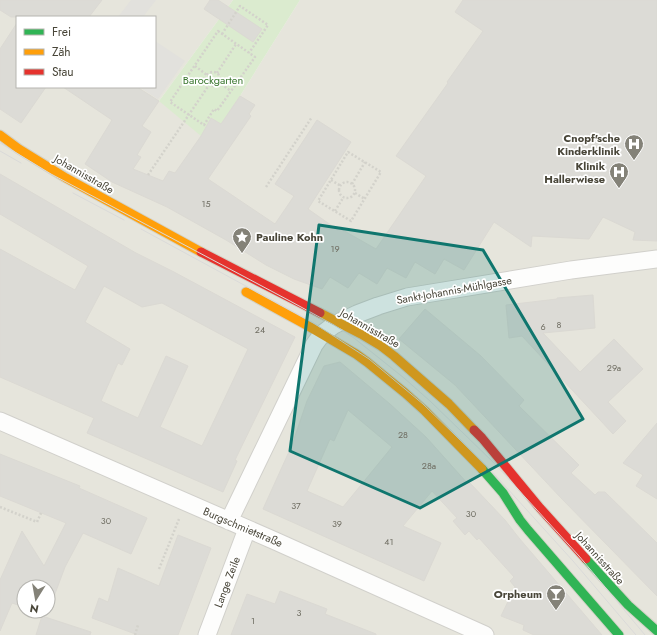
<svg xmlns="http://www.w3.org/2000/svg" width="657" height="635" font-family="Jost,sans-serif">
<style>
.residential{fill:#e6e5dc;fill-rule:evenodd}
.green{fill:#dbebcf}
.parking{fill:#e2e1dd}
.building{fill:#dcdbd6;stroke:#dbd9d3;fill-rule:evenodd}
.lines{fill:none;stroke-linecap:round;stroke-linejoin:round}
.street-casing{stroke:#d1d0cb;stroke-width:19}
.fast-casing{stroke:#d3d2c6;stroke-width:11}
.slow-casing{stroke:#d3d2c6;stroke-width:11}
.jam-casing{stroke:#d3d2c6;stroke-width:11}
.path{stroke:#d3d2cb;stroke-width:2.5;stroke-dasharray:2 2;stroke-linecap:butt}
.street{stroke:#fdfdfc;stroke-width:17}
.fast{stroke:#30b455;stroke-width:9}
.slow{stroke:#ff9f0a;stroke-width:9}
.jam{stroke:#e5322d;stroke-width:9}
.tram{stroke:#dadad9;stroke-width:1}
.marked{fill:#0f766e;fill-opacity:0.2;stroke:#0f766e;stroke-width:3;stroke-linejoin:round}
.labels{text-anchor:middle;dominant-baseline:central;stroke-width:3.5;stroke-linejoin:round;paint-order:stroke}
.number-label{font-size:9px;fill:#6e6c61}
.park-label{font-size:11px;fill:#3b7730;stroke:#fff}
.poi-label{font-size:11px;font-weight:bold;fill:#494639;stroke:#fff;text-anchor:end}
.street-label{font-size:11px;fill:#494639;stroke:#fff}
</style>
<rect width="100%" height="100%" fill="#f3f2ed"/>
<path class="residential" d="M0,0h233l-74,101 52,17 10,6 19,-28 60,-96h357v635h-657zM17,17h138v70h-138zM24,587h24v24h-24z"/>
<path class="green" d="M233,0h67l-60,96 -19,28 -10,-6 -10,18 -42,-35z"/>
<path class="parking" d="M131,0h25l-13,17h-25z
M155,41l30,20 -27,38 -19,-12h16z"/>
<path class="building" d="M0,0h102l-13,17h-78l-11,-7z
M210,0h8l44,29 -9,13 -49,-33z
M463,0h194v241l-24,-1 2,-8 -32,-15 -14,22 -57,-3 -1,11 -37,-25 -30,48 -20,-11 -9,15 -20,-12 -9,16 -19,-10 -10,16 -18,-11 -11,15 -18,-11 -8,12 -28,-10 -28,-14 -40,-25 -59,-33 -55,-25 -27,-18 27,-44 -49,-33h74l22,14 -17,25 9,6 -14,23 4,2 -8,12 30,12 6,-10 6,2 26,-37 10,-18 10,6 19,-28 15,9 -6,9 2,2 -43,63 67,45 19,-28 -19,-12 42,-64 34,22 -43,67 30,21 1,-2 37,21 50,-73 -30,-20 52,-73 -1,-1 36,-51 -28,-19z
M17,23v64h29l-25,36 -21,-14v-60z
M0,174l136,79 38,19 121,65 -60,123 2,1 -14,31 -136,-59 7,-15 -94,-41v-128l75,41 13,-24 -88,-52zM104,286l38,21 20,-4 86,46 -46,97 -42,-19 28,-61 -22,-10 -28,62 -37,-17 17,-38 4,2 8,-16 -45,-27z
M593,295l2,33 -52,5 37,39 34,-33 29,30 -35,33 18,19 -13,13 -91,-98 -13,2 -3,-33 51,-6v-1z
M425,309l56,47 43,44 -5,6 60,59 -8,8 24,22 3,-3h7l52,51v53l-96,-98 -106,-113 -56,-46z
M340,362l50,42 36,33 42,47 2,-1 35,37 14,18 83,97h-68l-11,-5 1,-5 -23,-9 14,-29 -5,-6 4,-4 -35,-39 -2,2 -8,-9 -4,4 -12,-14 4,-3 -25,-27 -29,35 38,17 -17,38 -161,-72 29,-64 15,-44 17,-35zM348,410l44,37 -49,60 -36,-16 23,-52 4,2z
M657,423v76l-21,-13 7,-11 -20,-12z
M0,454l80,32 -1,2 68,30 -16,36 -48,-21 -18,34 -18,48 -11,-4h12v-24h-24v20l-12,-4 -12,28v-51l22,-49 22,35 22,-43 -66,-27z
M178,535l33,13 -33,87h-40l-46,-17 7,-20 9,4 10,-34 41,18z
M280,591l47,18 -2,5 51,20v1h-145l16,-41 28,10z
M42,616l49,16 -1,3h-54z"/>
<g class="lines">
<g class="street-casing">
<path id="street" d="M0,421l273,119 212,95
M229,521l85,-176 8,-11 12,-9 23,-11 21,-8 29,-9 164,-27 86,-11
M207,635l40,-106"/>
</g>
<g class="fast-casing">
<path id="fast" d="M482,469l21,24 17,27 8,10 91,105
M586,559l42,46 29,26"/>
</g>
<g class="slow-casing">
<path id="slow" d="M0,135l19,14 47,29 135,74
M246,292l64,35 46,27 11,8 38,31 20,18 57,58
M320,313l41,21 20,12 13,10 55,48 25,26"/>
</g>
<g class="jam-casing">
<path id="jam" d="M201,252l119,61
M474,430l8,8 58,70 46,51"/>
</g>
<path class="path" d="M218,31l37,26 -38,54 -3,-2 -10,16 -34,-23z
M222,34l18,-28 28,19 -19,28
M195,66l12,9
M206 79a7 7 0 1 1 14 0a7 7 0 1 1-14 0Z
M217,73l19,-29
M218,82l13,9
M348,152l33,20 -30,49 -33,-20z
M148,175l61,-90
M331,180l10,6
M339 190a8 8 0 1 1 16 0a8 8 0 1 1-16 0Z
M352,184l13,-22
M266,187l46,-70
M355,193l10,6
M335,211l8,-13
M0,507l37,15 4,-9
M159,569l20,-50
M135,635l3,-10"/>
<use href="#street" class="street"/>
<use href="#fast" class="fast"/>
<use href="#slow" class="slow"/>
<use href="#jam" class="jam"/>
<path class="tram" d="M0,143l51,31 239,127 44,24 20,13 50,40 26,23 63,61 86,94 66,79
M0,151l21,12
M73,193l51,27
M141,229l171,93 57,37 54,45 64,62 86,95 63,74"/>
</g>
<path class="marked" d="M319,225l164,25 100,169 -163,89 -130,-57z"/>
<defs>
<g id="hospital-pin" transform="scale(1)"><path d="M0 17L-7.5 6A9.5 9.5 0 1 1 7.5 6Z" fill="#848278" stroke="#fff"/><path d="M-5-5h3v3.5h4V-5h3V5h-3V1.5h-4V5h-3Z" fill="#fff"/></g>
<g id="sight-pin" transform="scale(1)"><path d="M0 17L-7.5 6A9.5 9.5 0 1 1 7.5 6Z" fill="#848278" stroke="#fff"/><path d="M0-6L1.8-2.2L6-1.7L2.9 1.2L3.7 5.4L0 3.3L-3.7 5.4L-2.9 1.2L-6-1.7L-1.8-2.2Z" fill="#fff"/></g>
<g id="bar-pin" transform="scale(1)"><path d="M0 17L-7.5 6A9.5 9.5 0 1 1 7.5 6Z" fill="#848278" stroke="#fff"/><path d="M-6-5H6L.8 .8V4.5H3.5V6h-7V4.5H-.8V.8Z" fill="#fff"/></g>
</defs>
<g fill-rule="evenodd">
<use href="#hospital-pin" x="634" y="144"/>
<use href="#hospital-pin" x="619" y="172"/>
<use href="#sight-pin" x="242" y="237"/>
<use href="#bar-pin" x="556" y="594"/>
</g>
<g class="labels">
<g class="number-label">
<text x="206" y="203">15</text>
<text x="335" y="248">19</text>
<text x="559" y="324">8</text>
<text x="543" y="326">6</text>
<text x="260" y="329">24</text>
<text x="614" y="367">29a</text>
<text x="403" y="434">28</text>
<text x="429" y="465">28a</text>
<text x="296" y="505">37</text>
<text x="471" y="513">30</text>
<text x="106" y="520">30</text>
<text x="337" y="523">39</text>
<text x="389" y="541">41</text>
<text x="299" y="612">3</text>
<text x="253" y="620">1</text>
</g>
<g class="park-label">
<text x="213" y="80">Barockgarten</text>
</g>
<g class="poi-label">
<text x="620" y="138">Cnopf'sche<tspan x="620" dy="13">Kinderklinik</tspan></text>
<text x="605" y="166">Klinik<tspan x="605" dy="13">Hallerwiese</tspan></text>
<text x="256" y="237" text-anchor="start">Pauline Kohn</text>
<text x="542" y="594">Orpheum</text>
</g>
<g class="street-label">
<text transform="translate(84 174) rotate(30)">Johannisstraße</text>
<text transform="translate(454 290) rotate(-10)">Sankt-Johannis-Mühlgasse</text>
<text transform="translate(370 328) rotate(30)">Johannisstraße</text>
<text transform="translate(243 527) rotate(23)">Burgschmietstraße</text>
<text transform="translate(600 558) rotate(48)">Johannisstraße</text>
<text transform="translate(227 582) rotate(-69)">Lange Zeile</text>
</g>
</g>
<rect x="16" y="16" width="140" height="72" fill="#ffffff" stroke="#b6b5b0"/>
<rect x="24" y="29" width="20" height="6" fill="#30b455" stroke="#b6b5b0"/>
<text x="52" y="36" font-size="12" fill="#494639">Frei</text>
<rect x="24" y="49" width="20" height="6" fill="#ff9f0a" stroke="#b6b5b0"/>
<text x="52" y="56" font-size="12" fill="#494639">Zäh</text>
<rect x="24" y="69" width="20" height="6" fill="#e5322d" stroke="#b6b5b0"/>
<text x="52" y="76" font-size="12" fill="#494639">Stau</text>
<g transform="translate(36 599) rotate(191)"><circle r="19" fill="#ffffff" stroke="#b6b5b0"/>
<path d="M0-3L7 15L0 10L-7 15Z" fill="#848278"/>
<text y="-6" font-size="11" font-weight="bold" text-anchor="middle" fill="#494639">N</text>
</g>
</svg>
